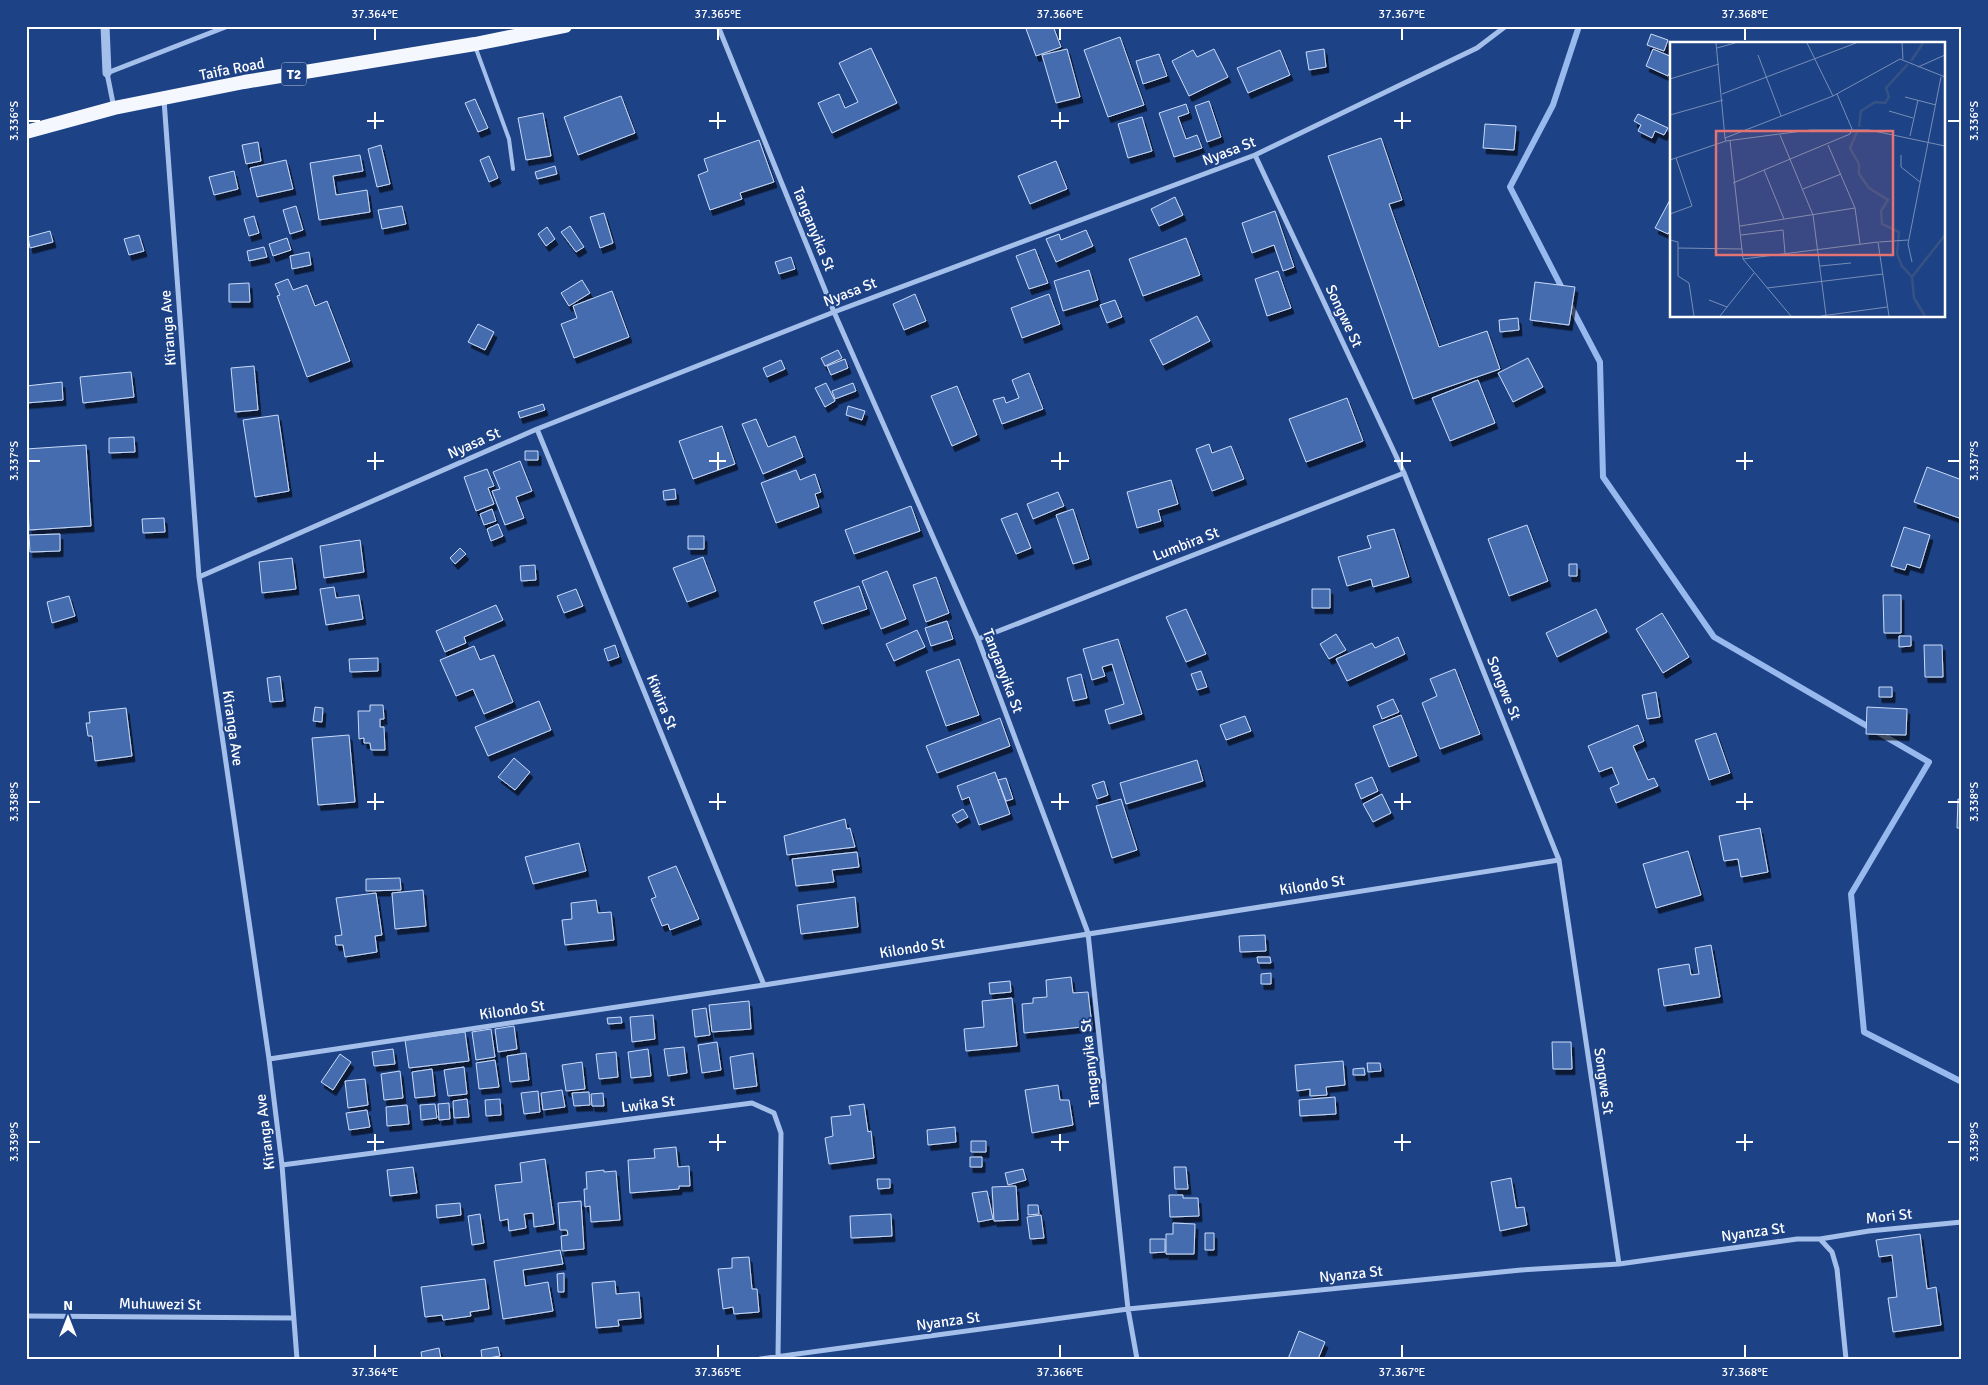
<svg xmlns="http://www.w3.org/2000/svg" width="1988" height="1385" font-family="Signika,sans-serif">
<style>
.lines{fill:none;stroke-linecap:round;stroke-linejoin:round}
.stream{stroke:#98b9ed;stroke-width:6}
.building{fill:#456caf;stroke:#cadbf8;filter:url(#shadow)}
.service{stroke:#a5bfeb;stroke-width:4}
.minor{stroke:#a5bfeb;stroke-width:5}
.tertiary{stroke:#a5bfeb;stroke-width:9}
.trunk{stroke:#f4f8fe;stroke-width:14}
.ticks{fill:none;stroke:#fff;stroke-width:2}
.labels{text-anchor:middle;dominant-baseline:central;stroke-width:4;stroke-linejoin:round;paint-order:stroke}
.shield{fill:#1d4286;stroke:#bbc6db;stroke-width:1}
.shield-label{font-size:14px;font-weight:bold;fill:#fff}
.street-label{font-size:15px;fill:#fff;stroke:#1d4286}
.inset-river{fill:none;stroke:#365284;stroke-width:2.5}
.inset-road{fill:none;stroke:#778eb6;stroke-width:1}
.view{fill:#e47373;fill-opacity:0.15;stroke:#e47373;stroke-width:2.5}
.inset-edge{fill:none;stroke:#fff;stroke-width:2.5}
.neatline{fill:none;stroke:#fff;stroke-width:2}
.ticks-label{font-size:12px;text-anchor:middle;fill:#fff}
</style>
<defs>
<filter id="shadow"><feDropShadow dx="3" dy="5.5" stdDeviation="0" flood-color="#0009"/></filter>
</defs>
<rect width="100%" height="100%" fill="#1d4286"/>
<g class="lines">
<path class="stream" d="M1564,292l-54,-105 43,-82 26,-79
M1568,301l32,61 3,115 111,160 215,125 -78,132 13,138 98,50"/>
</g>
<path class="building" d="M1025,26h28l8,21 -25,9z
M1651,34l17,6 -4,11 -17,-6z
M1120,37l24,68 -36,12 -24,-67z
M871,48l26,55 -65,30 -14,-30 21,-9 6,14 13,-6 -19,-39z
M1067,49l13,48 -24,6 -14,-48z
M1214,49l14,28 -39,19 -17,-35 21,-11 4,7z
M1324,49l2,18 -17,3 -3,-18z
M1653,49l19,8v10l-4,9 -22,-10z
M1280,50l10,25 -42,18 -11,-25z
M1159,54l8,22 -24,8 -7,-23z
M621,96l14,37 -57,22 -14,-38z
M475,99l13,29 -10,4 -13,-29z
M1209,101l12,36 -14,5 -12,-36z
M1186,104l3,9 -11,4 8,22 11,-4 5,13 -28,9 -15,-44z
M543,113l8,43 -25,4 -8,-42z
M1638,114l30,14 -4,7 -9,-4 -3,7 -14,-7 3,-6 -7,-4z
M1142,117l10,34 -24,7 -10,-34z
M1485,124l31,2 -2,24 -31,-2z
M1381,138l21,62 -13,4 50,143 48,-16 13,38 -87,30 -85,-243z
M759,140l15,42 -34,11 2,6 -32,11 -12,-35 10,-4 -4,-12z
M258,142l3,19 -15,3 -4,-19z
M381,145l9,39 -13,3 -9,-38z
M360,155l3,16 -30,5 3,19 31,-5 3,22 -51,8 -9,-57z
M489,156l9,22 -9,4 -9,-22z
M286,160l7,29 -36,8 -7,-29z
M1056,161l11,28 -37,15 -12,-28z
M555,166l2,8 -20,5 -2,-7z
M234,171l4,18 -24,6 -5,-18z
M1672,196v31l-4,7 -13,-6z
M1175,197l8,18 -24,11 -8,-17z
M296,206l7,24 -13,4 -7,-24z
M402,206l4,18 -24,5 -4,-19z
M1275,211l19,56 -11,4 -9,-26 -22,8 -10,-30z
M604,213l9,30 -13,5 -10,-31z
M254,216l5,17 -10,3 -5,-17z
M570,226l14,21 -8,5 -15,-20z
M547,227l8,12 -9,7 -8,-12z
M1086,230l7,16 -37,16 -10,-23 13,-5 2,6z
M50,231l3,11 -23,6 -2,-11z
M139,235l5,16 -15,4 -5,-16z
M287,238l4,12 -18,6 -4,-12z
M1186,238l14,37 -57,21 -14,-37z
M264,247l3,10 -18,4 -2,-10z
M1035,249l13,34 -19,6 -13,-33z
M309,252l2,13 -19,4 -2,-13z
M791,257l4,12 -16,5 -4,-12z
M1089,270l9,30 -35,11 -9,-30z
M1278,271l13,37 -24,8 -12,-37z
M288,279l5,11 14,-5 8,21 12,-5 23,60 -43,16 -30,-81 3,-1 -5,-11z
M582,280l8,13 -21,13 -8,-13z
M1535,282l40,5 -6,38 -39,-5z
M249,283l1,19h-21v-18z
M612,291l17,46 -55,21 -13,-34 16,-6 -4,-12z
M915,294l11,27 -22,9 -11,-26z
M1049,294l11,30 -38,14 -11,-30z
M1115,300l7,17 -15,6 -7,-18z
M1197,316l13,25 -47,24 -13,-25z
M1518,318l1,12 -19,2 -1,-12z
M478,324l16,8 -9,18 -17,-8z
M838,350l4,8 -17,8 -4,-8z
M1528,358l15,29 -30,15 -15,-29z
M845,359l3,9 -17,7 -4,-9z
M781,360l4,9 -18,8 -4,-9z
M254,366l4,44 -23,2 -4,-44z
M131,372l3,25 -51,6 -3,-26z
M1029,373l14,36 -41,15 -9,-24 11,-3 2,6 13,-5 -7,-18z
M1478,380l17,43 -45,18 -18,-43z
M62,382l1,18 -37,3v-17z
M826,383l9,18 -10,6 -10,-19z
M853,383l3,8 -21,8 -3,-8z
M957,386l20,49 -25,11 -21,-50z
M1347,398l16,43 -57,21 -17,-43z
M543,404l2,6 -25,8 -2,-6z
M848,406l17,5 -3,9 -16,-5z
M278,415l11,76 -34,6 -12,-77z
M756,419l12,28 27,-11 8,21 -40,17 -21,-50z
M722,426l13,38 -42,15 -14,-38z
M134,437l1,15 -26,1v-15z
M1209,444l3,9 19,-7 13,33 -32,12 -16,-42z
M86,445l5,81 -62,4 -3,-81z
M525,451h13v9h-13z
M520,461l12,30 -16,6 8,21 -19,7 -13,-34 8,-2 -7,-17z
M1927,467l35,13v30l-3,8 -45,-16z
M487,469l7,17 -6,2 6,16 -18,7 -12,-34z
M796,470l4,10 15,-6 6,18 -6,2 4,13 -43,16 -15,-40z
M1171,480l7,24 -20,6 3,11 -24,7 -10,-36z
M675,489l1,10 -12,1 -1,-9z
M1058,492l6,14 -31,13 -6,-15z
M911,506l9,25 -66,23 -9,-24z
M492,509l4,12 -12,4 -4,-11z
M1073,509l16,50 -16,5 -17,-49z
M1017,513l14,35 -15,6 -15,-35z
M164,518l1,14 -22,1 -1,-14z
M498,524l5,12 -12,5 -4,-12z
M1527,525l21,56 -39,15 -21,-57z
M1904,527l26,8 -10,33 -13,-4 -2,6 -14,-4z
M1394,529l15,48 -36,10 -2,-8 -24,7 -9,-29 33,-9 -4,-12z
M60,534v17l-30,1 -1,-17z
M688,536h16v13h-16z
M360,540l4,32 -40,6 -4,-32z
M460,548l6,6 -11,10 -5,-6z
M703,557l13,34 -29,11 -14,-34z
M292,558l4,31 -34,4 -3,-31z
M1569,564h8v12h-8z
M535,565l1,15 -15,1 -1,-15z
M887,571l19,48 -25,10 -19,-48z
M936,577l13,36 -23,9 -13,-37z
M859,586l8,23 -45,15 -8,-22z
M334,587l2,11 23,-3 4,24 -37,6 -6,-36z
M576,589l7,17 -19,7 -7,-17z
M1312,589h18v19h-18z
M1883,595h18v38h-17z
M69,596l6,20 -23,7 -5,-21z
M496,605l7,15 -39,17 2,6 -21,9 -9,-21z
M1186,609l20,45 -20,8 -20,-45z
M1596,609l11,23 -50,25 -11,-24z
M1662,613l27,44 -26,16 -27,-44z
M947,621l6,18 -22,7 -6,-18z
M917,630l8,17 -31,14 -8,-17z
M1336,634l10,16 -17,9 -9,-15z
M1899,636h12v10l-12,1z
M1398,637l7,17 -58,27 -11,-22 36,-16 3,5z
M1118,639l24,75 -33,10 -4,-14 19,-6 -12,-40 -10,3 3,9 -13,4 -9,-31z
M615,645l4,12 -11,4 -4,-12z
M1924,645h18l1,32h-18z
M474,646l6,14 14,-5 19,47 -29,12 -11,-25 -17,7 -16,-36z
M378,658v13l-28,1 -1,-13z
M959,659l20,56 -33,11 -20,-55z
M1455,669l25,65 -40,15 -18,-46 15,-7 -7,-17z
M1201,671l6,16 -10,3 -6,-16z
M1081,674l6,24 -14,3 -6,-23z
M280,676l3,25 -13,1 -3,-24z
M1879,687h13v10h-13z
M1656,692l4,25 -13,2 -5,-24z
M1393,699l6,13 -17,7 -5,-13z
M539,701l12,29 -63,26 -13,-29z
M370,705h13l1,14h-4v8h4l1,23h-14l-1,-7h-6v-5l-5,1 -1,-28h12z
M315,707l8,1 -1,14 -9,-1z
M1867,707l40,2 -1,26 -40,-1z
M126,708l6,48 -37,5 -3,-25h-4l-2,-13h4l-1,-11z
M1401,715l16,41 -28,11 -16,-41z
M1245,716l6,15 -25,9 -6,-15z
M1000,718l10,28 -73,27 -11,-27z
M1638,725l6,16 -11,5 15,34 6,-2 4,8 -42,17 -6,-15 9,-4 -7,-17 -13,5 -11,-26z
M1716,733l14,40 -21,7 -14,-40z
M349,735l6,67 -37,3 -6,-67z
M514,758l16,14 -15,18 -17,-13z
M1197,760l6,21 -77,23 -6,-21z
M995,772l15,42 -31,11 -10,-28 -7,3 -5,-14z
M1372,777l6,14 -17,8 -6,-15z
M1006,778l7,21 -7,2 -8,-21z
M1104,781l4,14 -11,4 -5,-14z
M1382,794l9,19 -18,9 -10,-18z
M1121,799l16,51 -25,8 -16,-52z
M1958,799h4v29h-5z
M963,809l5,8 -11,6 -5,-8z
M845,819l2,10 3,-1 5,19 -68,8 -3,-19z
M1760,828l8,44 -27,5 -3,-18 -14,2 -5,-25z
M579,843l7,28 -53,13 -8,-27z
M1688,851l13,44 -45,13 -13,-44z
M857,852l2,15 -27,3 2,12 -38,4 -4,-27z
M676,866l23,53 -29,11 -2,-6 -6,2 -11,-27 5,-2 -8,-20z
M400,878l1,12 -35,1v-12z
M423,890l3,36 -31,3 -3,-36z
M376,893l6,42 -7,1 2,16 -32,5 -2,-12h-7l-1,-9 7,-1 -6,-37z
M855,897l3,30 -57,7 -4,-29z
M596,900l2,13 13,-1 3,28 -49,5 -3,-25 10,-1 -1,-16z
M1265,935l1,16 -26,1 -1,-16z
M1711,945l9,52 -56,9 -6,-37 31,-5 2,11 8,-1 -4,-26z
M1257,957h13l1,6h-13z
M1271,973v11h-10v-10z
M1071,977l2,16 15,-1 4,34 -68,7 -2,-29 11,-1v-5l14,-1 -1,-17z
M1010,981l1,11 -21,2 -1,-11z
M1012,998l5,48 -51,5 -2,-22 20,-2 -2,-26z
M749,1001l2,28 -39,3 -3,-27z
M706,1008l4,27 -15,2 -3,-27z
M653,1015l2,24 -23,3 -2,-25z
M621,1017l1,6 -14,1 -1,-6z
M514,1026l3,23 -19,3 -3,-23z
M491,1029l4,28 -19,3 -4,-28z
M465,1032l4,29 -60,7 -4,-28z
M717,1042l4,28 -19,3 -4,-28z
M1552,1042h19l1,27h-19z
M684,1047l3,26 -19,3 -4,-27z
M393,1049l2,15 -21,2 -2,-14z
M648,1049l3,27 -20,2 -3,-26z
M616,1052l2,25 -19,2 -3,-25z
M526,1053l3,27 -19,2 -3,-26z
M753,1053l4,33 -23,3 -4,-32z
M340,1054l11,8 -18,28 -12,-8z
M495,1060l4,27 -20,2 -3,-26z
M1343,1061l2,24 -19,2 1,8 -17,1v-7l-13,2 -2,-26z
M582,1062l3,27 -19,2 -4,-26z
M1367,1063h13l1,8 -13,1z
M464,1067l3,27 -19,2 -4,-26z
M1364,1068l1,7h-12v-6z
M432,1069l3,27 -20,2 -3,-26z
M400,1071l3,27 -19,2 -3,-26z
M365,1079l3,26 -20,3 -3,-27z
M1058,1085l2,15h9l4,25 -41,8 -7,-43z
M562,1090l3,17 -22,3 -2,-17z
M538,1091l2,21 -16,2 -3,-21z
M589,1092l1,13 -16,1 -2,-13z
M603,1093l1,13h-12l-1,-12z
M1335,1097l1,17 -36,2 -1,-16z
M467,1099l2,18 -15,1 -1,-17z
M500,1099l1,16 -15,1 -1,-16z
M449,1103l1,16 -11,1 -1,-16z
M435,1104l2,14 -16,2 -1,-15z
M864,1104l4,28 3,-1 3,27 -45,6 -4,-26 8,-2 -2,-19 20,-2 -2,-9z
M407,1105l2,19 -22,2 -1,-19z
M367,1110l3,17 -21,3 -3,-17z
M955,1127l1,15 -28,3 -1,-15z
M971,1141h15v11h-15z
M676,1147l2,20 11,-1 1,20h-11v3l-49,4 -2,-33 27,-2 -1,-9z
M970,1157h12v10h-12z
M545,1159l9,65 -20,3 -1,-14 -9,1 2,14 -17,3 -1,-12 -8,2 -5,-36 27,-3 -2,-19z
M413,1167l4,26 -27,3 -3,-26z
M1174,1167h12l2,22h-13z
M1023,1169l3,11 -18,5 -3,-12z
M604,1170v2l12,-1 4,49 -29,2 -1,-16 -5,1 -1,-18h3l-1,-17z
M1511,1178l5,30 8,-1 3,18 -27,6 -9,-49z
M877,1179h13v9l-12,1z
M1016,1186l2,34 -24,1 -2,-34z
M987,1191l6,28 -15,3 -6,-29z
M1169,1195h14v3h15l1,18 -29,1z
M581,1201l3,48 -22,2 -1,-15 7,-1 -1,-5h-7l-2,-27z
M460,1203l1,12 -24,3 -1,-13z
M1028,1205h10l1,9 -11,1z
M480,1214l4,29 -12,2 -4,-29z
M891,1214l1,22 -41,2 -1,-22z
M1041,1215l3,23 -14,1 -3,-22z
M1173,1223l22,1 -1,30h-28v-20h7z
M1205,1233h9v17h-9z
M1920,1234l7,55 9,-2 5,38 -48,7 -5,-34 9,-1 -5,-42 -13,2 -3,-17z
M1150,1239h15v13l-15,1z
M560,1250l3,14 -40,6 2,16 23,-4 5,29 -50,8 -9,-58z
M749,1257l3,32h5l2,23 -25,2 -1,-7 -10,2 -5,-40 14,-1v-10z
M564,1273v19h-6l-1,-18z
M485,1279l4,30 -19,3 1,4 -28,4 -1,-5 -17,2 -4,-30z
M615,1281l1,13 23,-2 2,26 -23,2 1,6 -23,2 -4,-45z
M1299,1331l26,11 -7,17h-30z
M498,1347l2,9 -18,3 -1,-9z
M439,1348l2,11h-19l-1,-7z"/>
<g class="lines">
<path class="service" d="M475,46l34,93 4,30"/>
<path class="minor" d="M718,26l116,286 144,327 110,294 40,376 9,50
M164,100l35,477 70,482 13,106 15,194
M114,108l-7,-35 121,-47
M1255,155l149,318 155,387 60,404
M537,429l227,556
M199,577l338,-148 297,-117 421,-157 222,-107 29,-22
M978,639l426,-166
M269,1059l495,-74 795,-125
M282,1165l470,-62 22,10 7,20 -3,223
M1820,1239l49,-8 93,-9
M26,1316l268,2
M760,1359l368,-50 393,-39 98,-6 178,-25h23l12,13 5,17 9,90"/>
<path class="tertiary" d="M105,26l2,47"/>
<path class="trunk" d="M26,132l88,-24 130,-26 231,-38 90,-18"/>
</g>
<path class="ticks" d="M375,28v12M718,28v12M1060,28v12M1402,28v12M1745,28v12M375,112v17M718,112v17M1060,112v17M1402,112v17M28,121h12M367,121h17M709,121h17M1051,121h18M1394,121h17M1948,121h12M375,452v18M718,452v18M1060,452v18M1402,452v18M1745,452v18M28,461h12M367,461h17M709,461h17M1051,461h18M1394,461h17M1736,461h17M1948,461h12M375,793v17M718,793v17M1060,793v17M1402,793v17M1745,793v17M28,802h12M367,802h17M709,802h17M1051,802h18M1394,802h17M1736,802h17M1948,802h12M375,1134v17M718,1134v17M1060,1134v17M1402,1134v17M1745,1134v17M28,1142h12M367,1142h17M709,1142h17M1051,1142h18M1394,1142h17M1736,1142h17M1948,1142h12M375,1345v13M718,1345v13M1060,1345v13M1402,1345v13M1745,1345v13"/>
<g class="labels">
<rect class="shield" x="281.5" y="62.5" width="25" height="23" rx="4"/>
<g class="shield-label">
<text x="294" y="74">T2</text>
</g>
<g class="street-label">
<text transform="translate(232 69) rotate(-11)">Taifa Road</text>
<text transform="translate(1229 151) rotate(-21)">Nyasa St</text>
<text transform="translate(814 229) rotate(68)">Tanganyika St</text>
<text transform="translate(850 292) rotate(-21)">Nyasa St</text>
<text transform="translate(1344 316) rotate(65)">Songwe St</text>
<text transform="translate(168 328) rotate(-94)">Kiranga Ave</text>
<text transform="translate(474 443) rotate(-24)">Nyasa St</text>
<text transform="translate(1186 544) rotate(-21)">Lumbira St</text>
<text transform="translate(1003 671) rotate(69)">Tanganyika St</text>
<text transform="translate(1504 688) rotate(68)">Songwe St</text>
<text transform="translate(662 702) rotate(68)">Kiwira St</text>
<text transform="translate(233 728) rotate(82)">Kiranga Ave</text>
<text transform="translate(1312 885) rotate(-9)">Kilondo St</text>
<text transform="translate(912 948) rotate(-9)">Kilondo St</text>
<text transform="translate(512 1010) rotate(-8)">Kilondo St</text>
<text transform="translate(1090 1063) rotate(-96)">Tanganyika St</text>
<text transform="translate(1604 1081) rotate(82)">Songwe St</text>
<text transform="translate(648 1104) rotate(-7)">Lwika St</text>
<text transform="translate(265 1132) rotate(-97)">Kiranga Ave</text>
<text transform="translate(1889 1216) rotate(-6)">Mori St</text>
<text transform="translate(1753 1232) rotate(-8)">Nyanza St</text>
<text transform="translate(1351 1274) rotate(-6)">Nyanza St</text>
<text transform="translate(160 1304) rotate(1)">Muhuwezi St</text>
<text transform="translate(948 1321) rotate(-8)">Nyanza St</text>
</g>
</g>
<g transform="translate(1670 42)">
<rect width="275" height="275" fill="#1d4286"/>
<path class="inset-river" d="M241,19l12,-18M189,85l2,-16 14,-9 10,1 4,-6 -3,-9 22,-24M187,90l-7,16 9,16v10l10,14 19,12 -7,11 1,13 17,8 -2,22 5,12 10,11M255,274l-11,-18 -2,-21 33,-42"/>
<path class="inset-road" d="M46,1l9,95M137,1l26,53M232,1l1,16M47,6l18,-5M88,13l23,61M248,25l27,-12M0,37l49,-15M52,52l134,-51M235,55l31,8M219,69l24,7M0,73l53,-15M110,93l33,80 13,100M240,94l8,-36M56,99l-1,-3 108,-42 67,-37 45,18M60,99l13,118 48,57M158,103l27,63 5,36M231,113v12l19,15M0,118l56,-19 84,-11h59l76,16M94,128l20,49M63,141l117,-49 2,-5 -15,-35M133,147l38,-15M0,172l22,-8 -16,-48M70,184l115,-18M71,193l42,-5 2,23M0,198l8,2v34l11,7 5,33M209,200l29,-2M8,206l64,1M73,217l135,-17 11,74M242,220l-4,-18 33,-167M150,224l31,-3M97,246l116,-14M39,258l18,7M50,274l34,-43M151,274l66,-9"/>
<path class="view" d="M46,89h177v124h-177z"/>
<rect width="275" height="275" class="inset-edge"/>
</g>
<rect width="1988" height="1385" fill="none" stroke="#1d4286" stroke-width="55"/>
<g transform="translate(68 1318)" stroke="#1d4286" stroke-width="4" paint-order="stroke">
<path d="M0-4L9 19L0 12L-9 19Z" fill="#ffffff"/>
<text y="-8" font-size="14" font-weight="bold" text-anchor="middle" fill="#ffffff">N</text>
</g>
<rect x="28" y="28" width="1932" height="1330" class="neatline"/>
<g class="ticks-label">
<text x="375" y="18">37.364°E</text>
<text x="718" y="18">37.365°E</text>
<text x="1060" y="18">37.366°E</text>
<text x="1402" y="18">37.367°E</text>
<text x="1745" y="18">37.368°E</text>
<text transform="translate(14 121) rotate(-90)" y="4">3.336°S</text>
<text transform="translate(1974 121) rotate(-90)" y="4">3.336°S</text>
<text transform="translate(14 461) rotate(-90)" y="4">3.337°S</text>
<text transform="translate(1974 461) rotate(-90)" y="4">3.337°S</text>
<text transform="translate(14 802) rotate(-90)" y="4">3.338°S</text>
<text transform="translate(1974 802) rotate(-90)" y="4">3.338°S</text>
<text transform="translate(14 1142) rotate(-90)" y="4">3.339°S</text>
<text transform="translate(1974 1142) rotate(-90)" y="4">3.339°S</text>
<text x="375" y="1376">37.364°E</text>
<text x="718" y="1376">37.365°E</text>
<text x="1060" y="1376">37.366°E</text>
<text x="1402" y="1376">37.367°E</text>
<text x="1745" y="1376">37.368°E</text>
</g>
</svg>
